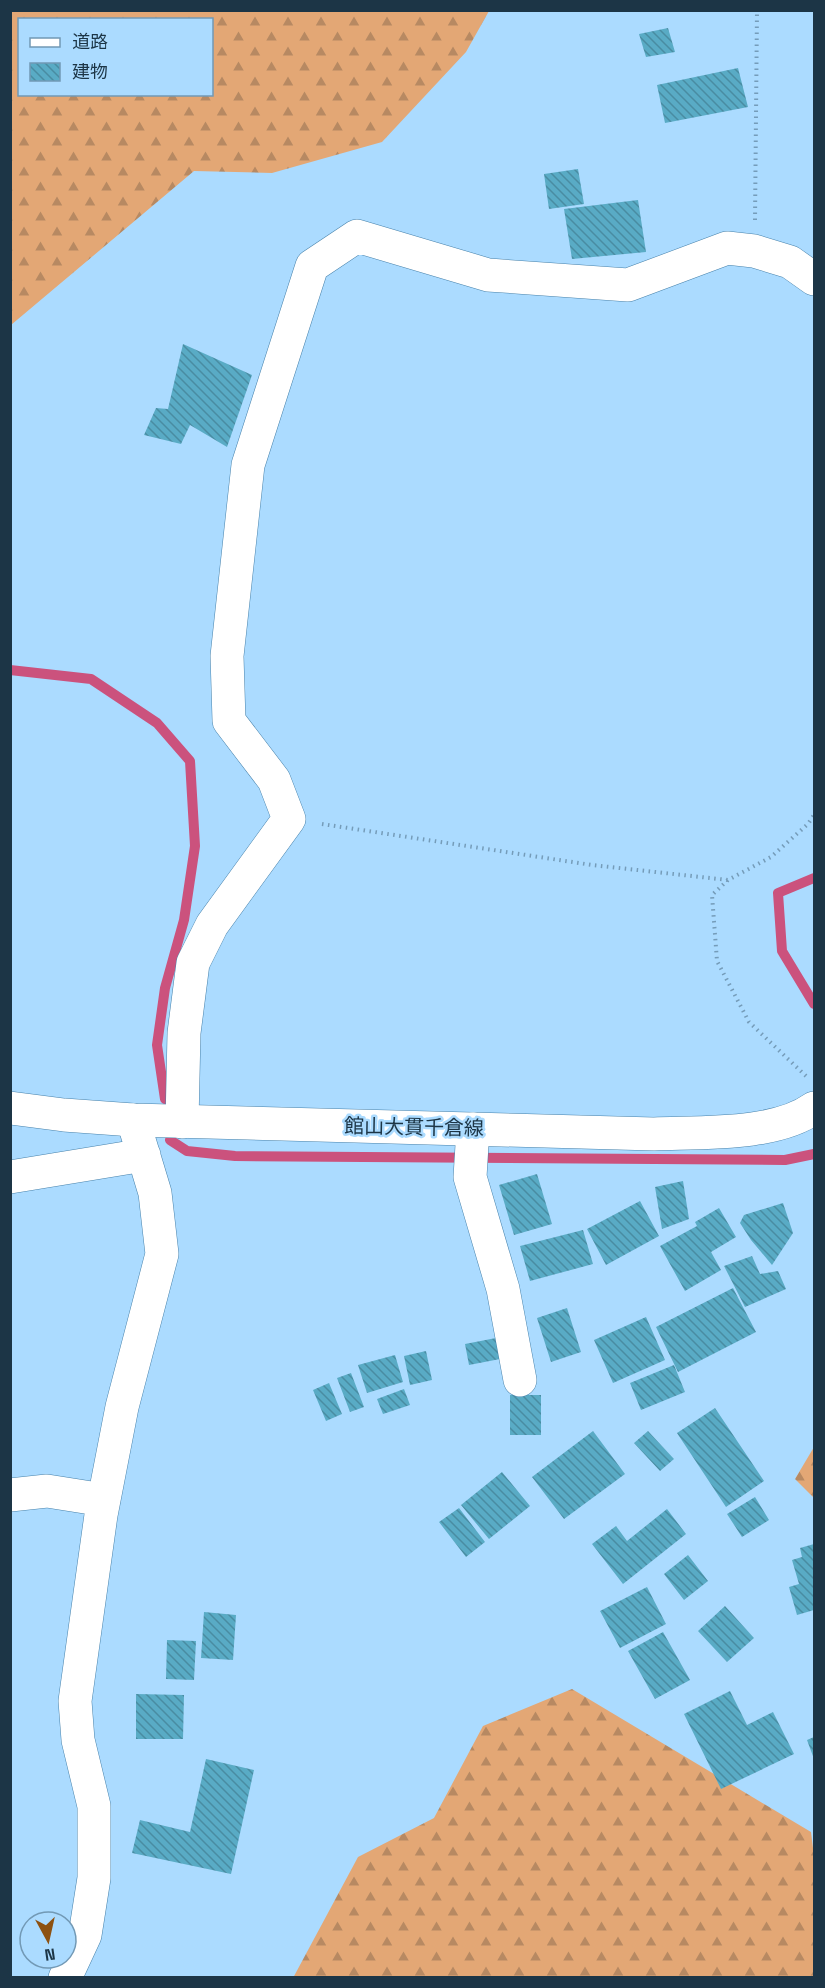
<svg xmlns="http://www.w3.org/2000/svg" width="825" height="1988" font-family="'Space Grotesk','Noto Sans JP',sans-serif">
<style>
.forest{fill:url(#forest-firs);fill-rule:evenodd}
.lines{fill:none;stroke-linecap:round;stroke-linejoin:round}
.stream{stroke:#cb527d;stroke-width:10}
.building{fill:url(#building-back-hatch)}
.minor-casing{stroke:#4782ab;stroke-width:34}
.secondary-casing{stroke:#4782ab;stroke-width:34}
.path{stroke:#759cb9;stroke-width:4;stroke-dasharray:1.5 4.5;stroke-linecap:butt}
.minor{stroke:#fff;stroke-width:33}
.secondary{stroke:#fff;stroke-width:33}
.labels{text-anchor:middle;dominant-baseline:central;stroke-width:5;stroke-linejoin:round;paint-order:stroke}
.street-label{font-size:20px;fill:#1c3546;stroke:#abdbff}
</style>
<defs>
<pattern id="forest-firs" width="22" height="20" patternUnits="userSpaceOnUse" patternTransform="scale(1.5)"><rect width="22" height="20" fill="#e3a775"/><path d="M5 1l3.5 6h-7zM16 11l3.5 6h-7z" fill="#b78962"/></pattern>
<pattern id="building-back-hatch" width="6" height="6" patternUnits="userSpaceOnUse" patternTransform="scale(1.5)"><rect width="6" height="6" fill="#59abc5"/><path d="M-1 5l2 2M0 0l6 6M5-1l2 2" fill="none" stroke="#498ca2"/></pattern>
</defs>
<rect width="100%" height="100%" fill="#abdbff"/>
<path class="forest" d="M11,10h478v1l-23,41 -84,90 -110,31 -78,-2 -183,154zM20,20h192v74h-192z
M814,1447v51l-19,-19z
M572,1689l239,143 3,24v121l-521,1 65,-121 76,-39 49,-92z"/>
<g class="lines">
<path class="stream" d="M10,670l81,9 66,44 33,38 5,85 -11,74 -19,68 -8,57 8,54
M814,878l-36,15 4,58 32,53
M170,1140l17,11 48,5 550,4 29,-6"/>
</g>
<path class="building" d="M668,28l7,24 -29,5 -7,-23z
M738,68l10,39 -83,16 -8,-38z
M578,169l6,35 -35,5 -5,-35z
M638,200l8,52 -74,7 -8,-50z
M183,344l69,31 -25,72 -37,-22 -9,19 -37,-9 12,-27 12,1z
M537,1174l15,50 -38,11 -15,-50z
M683,1181l6,38 -27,10 -7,-42z
M640,1201l19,35 -53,29 -19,-36z
M783,1203l10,30 -21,32 -21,-25 -11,-17 4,-8z
M719,1208l17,29 -25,15 10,18 -36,21 -25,-45 37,-20 -2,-4z
M583,1230l10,34 -63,17 -10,-35z
M752,1256l8,18 18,-3 8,18 -41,18 -21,-41z
M733,1288l23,44 -78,40 -22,-45z
M567,1308l14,44 -30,10 -14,-44z
M646,1317l19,43 -52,23 -19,-43z
M496,1338l4,21 -31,6 -4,-21z
M426,1351l6,29 -22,5 -6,-29z
M395,1355l8,27 -36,11 -9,-28z
M674,1365l11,27 -44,18 -11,-27z
M351,1373l13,34 -14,5 -13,-34z
M329,1383l13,31 -16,7 -13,-31z
M404,1389l6,16 -27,9 -6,-15z
M510,1395h31v40h-31z
M715,1408l49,73 -38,26 -49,-74z
M593,1431l32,43 -61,45 -32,-42z
M648,1431l26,28 -14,12 -26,-28z
M502,1472l28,34 -41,33 -28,-34z
M755,1497l14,23 -27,17 -15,-23z
M459,1508l26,34 -19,15 -27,-35z
M667,1509l19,25 -63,50 -31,-40 24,-18 11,15z
M814,1544v66l-17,5 -8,-28 10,-3 -7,-24 10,-3 -2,-9z
M688,1555l20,26 -24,19 -20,-26z
M647,1587l19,37 -46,24 -20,-37z
M725,1606l29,32 -27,24 -29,-31z
M204,1612l32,3 -3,45 -32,-2z
M663,1632l27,48 -35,19 -27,-48z
M167,1640l29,1 -2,39 -28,-1z
M730,1691l17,34 26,-13 21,42 -73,35 -37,-75z
M136,1694l48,1 -1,44h-47z
M814,1737v22l-7,-19z
M206,1759l48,11 -23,104 -99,-21 8,-33 50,12z"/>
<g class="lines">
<g class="minor-casing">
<path id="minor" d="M182,1122l2,-89 9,-70 19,-38 77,-106 -15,-39 -45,-59 -2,-65 21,-191 64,-199 45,-30 131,39 140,10 99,-37 27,3 36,11 24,17
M473,1129l-3,48 33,112 17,91
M10,1177l134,-22
M10,1495l37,-4 57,9
M65,1978l20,-43 9,-57v-72l-16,-66 -3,-39 26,-186 21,-108 40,-153 -7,-61 -22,-73"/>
</g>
<g class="secondary-casing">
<path id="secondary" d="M10,1108l54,7 69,5 521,14c47,-2 121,2 160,-26"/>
</g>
<path class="path" d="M755,220l2,-210
M322,824l270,41 136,15
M806,1076l-57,-54 -32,-61 -5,-66 16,-15 43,-23 37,-33 6,-9"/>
<use href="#minor" class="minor"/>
<use href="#secondary" class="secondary"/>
</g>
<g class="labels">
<g class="street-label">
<text transform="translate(414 1127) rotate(1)">館山大貫千倉線</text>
</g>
</g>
<rect width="825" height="1988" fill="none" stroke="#1c3546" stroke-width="24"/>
<rect x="18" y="18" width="195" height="78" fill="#abdbff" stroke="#7299b5" stroke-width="1.5"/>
<rect x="30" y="38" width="30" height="9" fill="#ffffff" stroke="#7299b5" stroke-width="1.5"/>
<text x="72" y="48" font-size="18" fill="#1c3546">道路</text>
<rect x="30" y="63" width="30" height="18" fill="url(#building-back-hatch)" stroke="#7299b5" stroke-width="1.5"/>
<text x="72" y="78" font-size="18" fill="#1c3546">建物</text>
<g transform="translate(48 1940) rotate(172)"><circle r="28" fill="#abdbff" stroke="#7299b5" stroke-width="1.5"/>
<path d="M0-4.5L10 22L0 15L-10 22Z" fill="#8d5111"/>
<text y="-9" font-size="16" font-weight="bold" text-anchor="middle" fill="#1c3546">N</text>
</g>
</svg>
